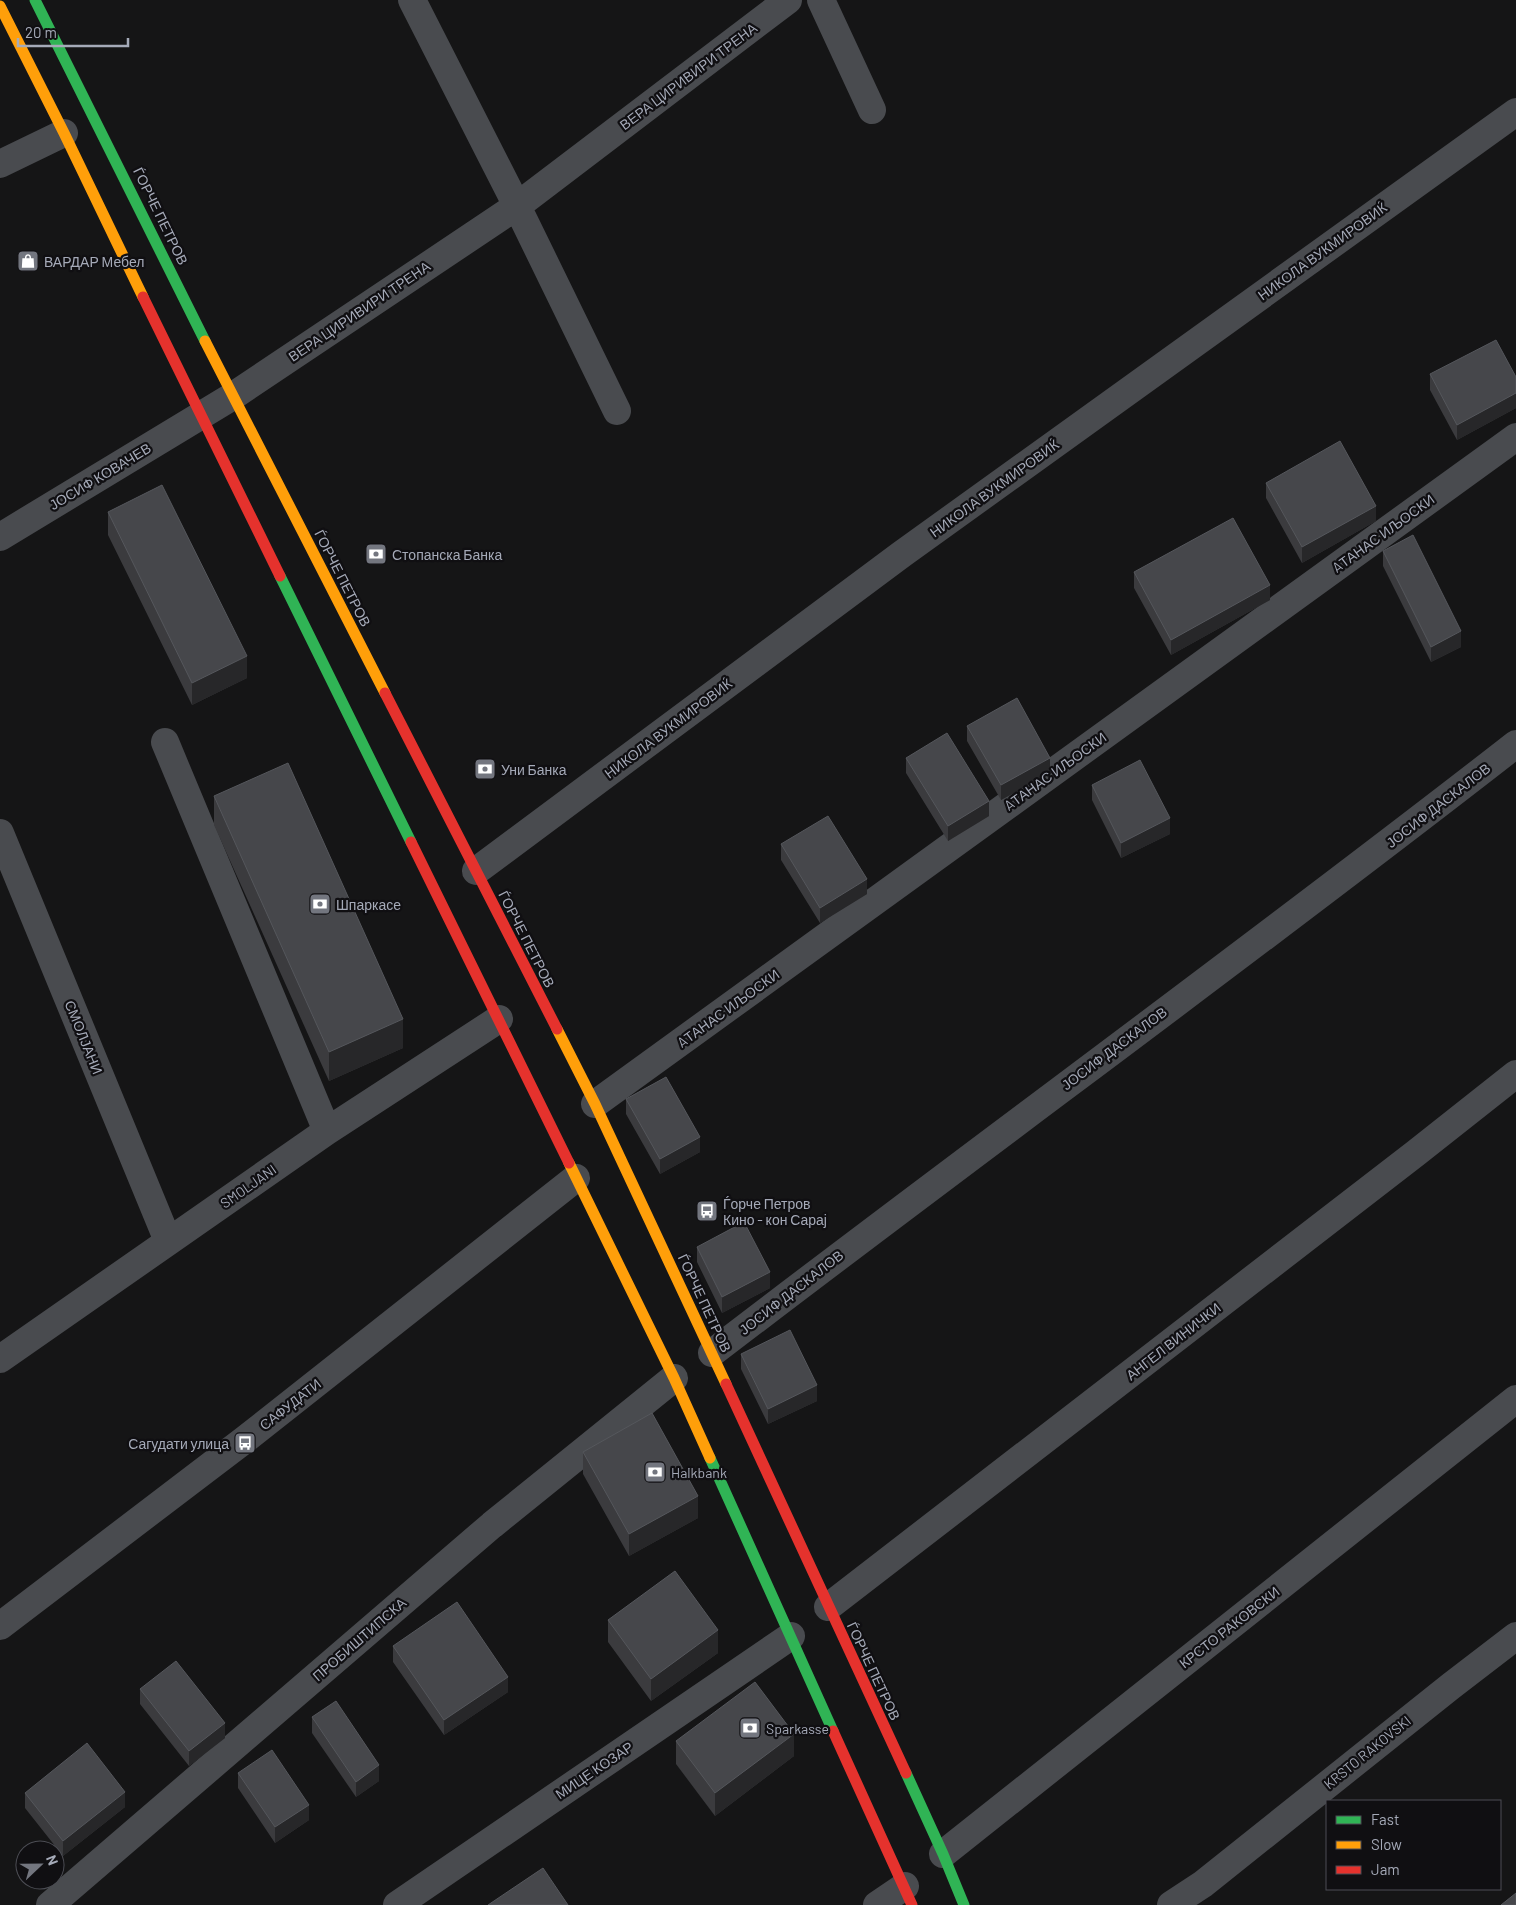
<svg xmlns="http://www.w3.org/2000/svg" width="1516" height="1905" font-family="Barlow,sans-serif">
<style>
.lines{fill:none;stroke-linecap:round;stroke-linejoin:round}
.street{stroke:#494b4f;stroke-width:28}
.fast{stroke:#30b455;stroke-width:11}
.slow{stroke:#ff9f0a;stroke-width:11}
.jam{stroke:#e5322d;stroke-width:11}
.wall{fill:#3b3b3e}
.shaded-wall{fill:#272729}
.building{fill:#46474b;stroke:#55575c}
.labels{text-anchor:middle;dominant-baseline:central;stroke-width:4.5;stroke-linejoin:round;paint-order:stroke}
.street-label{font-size:14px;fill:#a5aab8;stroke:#100f12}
.poi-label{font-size:14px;fill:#a5aab8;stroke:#100f12;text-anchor:start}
</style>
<rect width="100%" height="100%" fill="#151516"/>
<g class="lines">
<path class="street" d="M412,0l105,206 100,205
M821,0l51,110
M0,164l64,-31
M0,537l233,-141 284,-190 271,-206
M165,742l162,389
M0,833l168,408
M476,871l426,-317 614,-442
M595,1104l921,-667
M712,1353c267,-205 539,-402 804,-609
M0,1359l327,-228 172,-112
M828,1607l588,-454 100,-79
M0,1626l243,-185 333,-263
M943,1854l573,-455
M50,1905l442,-380 182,-147
M397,1905l394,-269
M877,1905l28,-19
M1171,1905l32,-21 248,-198 65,-50"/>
<path class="fast" d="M35,0l170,341
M280,576l131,266
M710,1458l123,273
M906,1773l37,81 21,51"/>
<path class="slow" d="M0,6l64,127 79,164
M205,341l180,352
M557,1029l38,75 131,280
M569,1163l105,215 36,80"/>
<path class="jam" d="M143,297l137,279
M385,693l172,336
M411,842l158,321
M726,1384l180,389
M833,1731l79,174"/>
</g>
<path class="wall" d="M1430,374l86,3v31l-59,32 -27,-50z
M1266,483l110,38 -74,42 -36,-65z
M108,512l139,166 -55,27 -84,-170z
M1383,551l78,96 -30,15 -48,-96z
M1134,572l136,28 -99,55 -37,-67z
M967,726l83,47 -49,27 -34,-59z
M906,758l83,58 -41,25 -42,-68z
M1092,785l78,49 -49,24 -29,-58z
M214,796l189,252 -74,33 -115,-256z
M781,844l86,50 -47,29 -39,-63z
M626,1099l74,53 -40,22 -34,-60z
M697,1247l73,41 -48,25 -25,-51z
M741,1354l76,47 -49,23 -27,-55z
M583,1452l115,66 -69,38 -46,-82z
M608,1620l110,33 -67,48 -43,-59z
M393,1646l115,46 -64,43 -51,-73z
M140,1689l85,49 -36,28 -49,-62z
M312,1717l67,64 -23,16 -44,-64z
M676,1741l118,15 -79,60 -39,-52z
M238,1773l71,47 -34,23 -37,-55z
M25,1793l100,14 -62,49 -38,-48z"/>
<path class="shaded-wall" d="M1516,393v15l-59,32v-15z
M1376,506v15l-74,42v-16z
M1270,585v15l-99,55v-15z
M1461,631v16l-30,15v-15z
M247,656v22l-55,27v-22z
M1050,758v15l-49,27v-15z
M989,801v15l-41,25v-15z
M1170,818v16l-49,24v-15z
M867,879v15l-47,29v-15z
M403,1019v29l-74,33v-29z
M700,1137v15l-40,22v-15z
M770,1272v16l-48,25v-16z
M817,1385v16l-49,23v-15z
M698,1496v22l-69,38v-22z
M718,1630v23l-67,48v-22z
M508,1677v15l-64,43v-15z
M225,1723v15l-36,28v-15z
M794,1734v22l-79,60v-23z
M379,1765v16l-23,16v-15z
M125,1792v15l-62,49v-15z
M309,1805v15l-34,23v-16z"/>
<path class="building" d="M1496,340l20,37v16l-59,32 -27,-51z
M1340,441l36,65 -74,41 -36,-64z
M162,485l85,171 -55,27 -84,-171z
M1233,518l37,67 -99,55 -37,-68z
M1413,535l48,96 -30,16 -48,-96z
M1017,698l33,60 -49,27 -34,-59z
M947,733l42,68 -41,25 -42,-68z
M1140,760l30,58 -49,25 -29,-58z
M288,763l115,256 -74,33 -115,-256z
M828,816l39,63 -47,29 -39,-64z
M666,1077l34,60 -40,22 -34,-60z
M744,1222l26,50 -48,25 -25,-50z
M790,1330l27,55 -49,24 -27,-55z
M652,1413l46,83 -69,38 -46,-82z
M675,1571l43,59 -67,49 -43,-59z
M457,1602l51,75 -64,43 -51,-74z
M176,1661l49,62 -36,28 -49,-62z
M755,1682l39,52 -79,59 -39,-52z
M336,1701l43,64 -23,17 -44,-65z
M87,1743l38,49 -62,49 -38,-48z
M272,1750l37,55 -34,22 -37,-54z
M543,1868l25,37h-80z
M1516,1893v12h-15z"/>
<defs>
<g id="shop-square" transform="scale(1.125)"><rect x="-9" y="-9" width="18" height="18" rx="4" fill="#73767f" stroke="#100f12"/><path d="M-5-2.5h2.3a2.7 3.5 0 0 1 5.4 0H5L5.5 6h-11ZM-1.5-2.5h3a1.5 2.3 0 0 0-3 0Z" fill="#fff"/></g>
<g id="bank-square" transform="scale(1.125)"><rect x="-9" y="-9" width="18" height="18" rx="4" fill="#73767f" stroke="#100f12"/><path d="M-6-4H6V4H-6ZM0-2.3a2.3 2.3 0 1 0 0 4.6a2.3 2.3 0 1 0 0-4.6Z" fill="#fff"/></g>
<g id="bus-square" transform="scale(1.125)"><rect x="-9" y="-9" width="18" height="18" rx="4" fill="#73767f" stroke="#100f12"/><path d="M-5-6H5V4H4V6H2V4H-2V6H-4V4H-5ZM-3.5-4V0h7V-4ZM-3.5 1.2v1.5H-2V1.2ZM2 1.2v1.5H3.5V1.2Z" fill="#fff"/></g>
</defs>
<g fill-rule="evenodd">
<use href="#shop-square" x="28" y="261"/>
<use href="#bank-square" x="376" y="554"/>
<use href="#bank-square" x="485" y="769"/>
<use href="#bank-square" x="320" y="904"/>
<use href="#bus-square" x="707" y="1211"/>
<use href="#bus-square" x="245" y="1443"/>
<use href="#bank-square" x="655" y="1472"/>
<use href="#bank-square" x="750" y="1728"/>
</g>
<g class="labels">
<g class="street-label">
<text transform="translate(688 76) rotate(-37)">ВЕРА ЦИРИВИРИ ТРЕНА</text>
<text transform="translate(161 216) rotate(64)">ЃОРЧЕ ПЕТРОВ</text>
<text transform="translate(1322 251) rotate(-36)">НИКОЛА ВУКМИРОВИЌ</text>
<text transform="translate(359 311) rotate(-34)">ВЕРА ЦИРИВИРИ ТРЕНА</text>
<text transform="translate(100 476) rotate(-31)">ЈОСИФ КОВАЧЕВ</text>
<text transform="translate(994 488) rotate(-36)">НИКОЛА ВУКМИРОВИЌ</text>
<text transform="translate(1383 533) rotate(-36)">AТАНАС ИЉОСКИ</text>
<text transform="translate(343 578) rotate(63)">ЃОРЧЕ ПЕТРОВ</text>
<text transform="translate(668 728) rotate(-37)">НИКОЛА ВУКМИРОВИЌ</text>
<text transform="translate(1055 771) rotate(-36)">AТАНАС ИЉОСКИ</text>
<text transform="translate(1438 805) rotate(-38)">ЈОСИФ ДАСКАЛОВ</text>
<text transform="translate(527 939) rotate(63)">ЃОРЧЕ ПЕТРОВ</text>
<text transform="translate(728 1008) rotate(-36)">AТАНАС ИЉОСКИ</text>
<text transform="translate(84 1037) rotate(68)">СМОЛЈАНИ</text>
<text transform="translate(1114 1048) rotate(-37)">ЈОСИФ ДАСКАЛОВ</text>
<text transform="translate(248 1186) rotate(-35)">SMOLJANI</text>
<text transform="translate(791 1292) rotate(-38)">ЈОСИФ ДАСКАЛОВ</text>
<text transform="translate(705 1303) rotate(65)">ЃОРЧЕ ПЕТРОВ</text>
<text transform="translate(1173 1341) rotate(-38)">АНГЕЛ ВИНИЧКИ</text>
<text transform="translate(290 1404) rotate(-38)">САФУДАТИ</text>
<text transform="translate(1229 1627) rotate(-38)">КРСТО РАКОВСКИ</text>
<text transform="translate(359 1639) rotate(-41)">ПРОБИШТИПСКА</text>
<text transform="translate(874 1671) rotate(65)">ЃОРЧЕ ПЕТРОВ</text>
<text transform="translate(1367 1752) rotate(-39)">KRSTO RAKOVSKI</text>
<text transform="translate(594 1770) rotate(-34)">МИЦЕ КОЗАР</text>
</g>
<g class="poi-label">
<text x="44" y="261">ВАРДАР Мебел</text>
<text x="392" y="554">Стопанска Банка</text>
<text x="501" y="769">Уни Банка</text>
<text x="336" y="904">Шпаркасе</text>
<text x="723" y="1203">Ѓорче Петров<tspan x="723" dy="16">Кино - кон Сарај</tspan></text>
<text x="229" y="1443" text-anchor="end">Сагудати улица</text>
<text x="671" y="1472">Halkbank</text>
<text x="766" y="1728">Sparkasse</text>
</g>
</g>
<rect x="1326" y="1800" width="175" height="90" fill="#100f12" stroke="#4c4d54"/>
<rect x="1336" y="1816" width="25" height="8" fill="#30b455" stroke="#4c4d54"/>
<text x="1371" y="1825" font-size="15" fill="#a5aab8">Fast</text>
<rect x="1336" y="1841" width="25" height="8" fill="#ff9f0a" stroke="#4c4d54"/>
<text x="1371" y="1850" font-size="15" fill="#a5aab8">Slow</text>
<rect x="1336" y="1866" width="25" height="8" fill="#e5322d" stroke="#4c4d54"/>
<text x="1371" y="1875" font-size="15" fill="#a5aab8">Jam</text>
<g transform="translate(40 1865) rotate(68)"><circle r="24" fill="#100f12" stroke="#4c4d54"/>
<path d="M0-4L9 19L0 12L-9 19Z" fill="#73767f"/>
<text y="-8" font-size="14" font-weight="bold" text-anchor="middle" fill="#a5aab8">N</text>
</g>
<path d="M18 38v8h110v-8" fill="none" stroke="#a5aab8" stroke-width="2.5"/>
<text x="25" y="38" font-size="15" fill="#a5aab8" stroke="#100f12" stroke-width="4" paint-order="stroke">20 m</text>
</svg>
